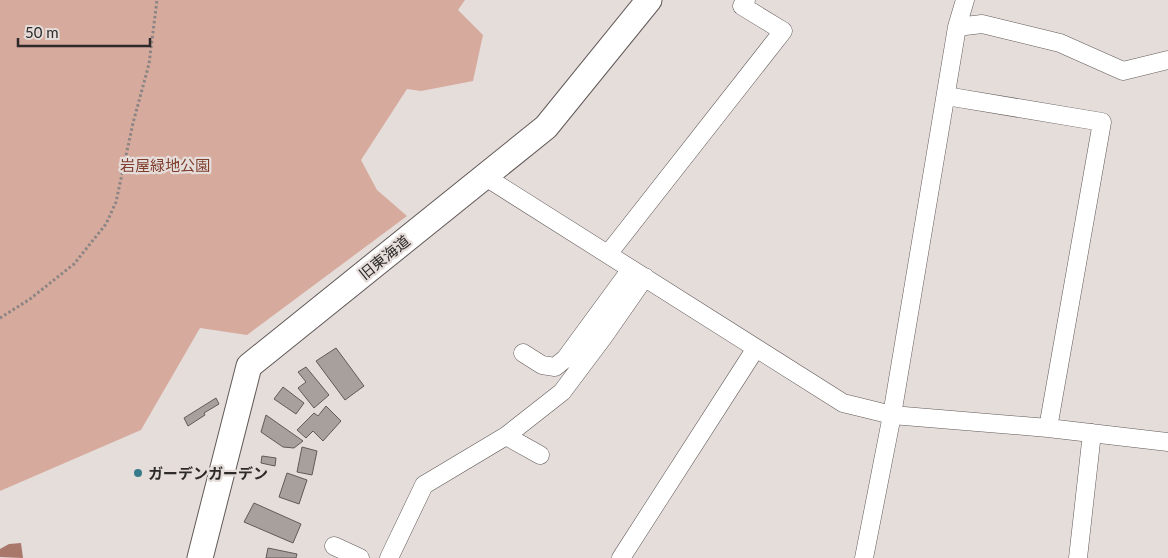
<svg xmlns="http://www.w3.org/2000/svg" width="1168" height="558" font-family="Lato,'Noto Sans JP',sans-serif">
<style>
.green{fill:#d7aa9e}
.water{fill:#a9786b}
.building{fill:#a8a09d;stroke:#625a59}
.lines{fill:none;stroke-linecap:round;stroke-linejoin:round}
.street-casing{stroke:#615958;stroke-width:19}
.secondary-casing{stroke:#615958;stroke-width:27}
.path{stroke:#8b8583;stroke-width:3;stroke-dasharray:2.5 2.5;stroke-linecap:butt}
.street{stroke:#fff;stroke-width:18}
.secondary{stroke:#fff;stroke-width:25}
.poi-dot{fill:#377b8a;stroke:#e5ddda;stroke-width:2}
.labels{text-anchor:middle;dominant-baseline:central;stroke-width:4.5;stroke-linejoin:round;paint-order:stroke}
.park-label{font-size:15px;fill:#7f3d2d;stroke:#e5ddda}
.street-label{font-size:15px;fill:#2d2a29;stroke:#e5ddda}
.poi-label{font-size:15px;font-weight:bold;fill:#2d2a29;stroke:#e5ddda;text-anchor:start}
</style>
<rect width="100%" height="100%" fill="#e5ddda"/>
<path class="green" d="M0,0h465l-7,10 25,25 -10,46 -52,10 -14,-2 -46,71 16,30 30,26 -160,119 -47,-7 -59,102 -141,61z"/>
<path class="water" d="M21,543l2,15 -23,-1v-8l9,-5z"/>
<path class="building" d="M336,348l28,38 -19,14 -29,-39z
M306,367l23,28 -15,13 -16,-20 8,-6 -8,-10z
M283,387l21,16 -8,11 -22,-15z
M216,398l3,6 -15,9 1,2 -17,11 -4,-8z
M326,406l15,15 -18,20 -10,-10 -7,7 -9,-8 17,-17 4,3z
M266,415l37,26 -9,7 -11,-1 -22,-15z
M302,447l15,4 -5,24 -15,-3z
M262,456l14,2 -1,8 -14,-3z
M287,473l20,7 -8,24 -20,-7z
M254,503l47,21 -8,19 -49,-21z
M268,548l29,6 -1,4h-30z"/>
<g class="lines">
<g class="street-casing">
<path id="street" d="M957,27l8,-27
M946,96l156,26 -54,306
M484,176l359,227 49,12 156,13 120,14
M608,254l175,-223 -41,-25 4,-6
M523,353l19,12 13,2 10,-8 66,-90
M506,436l34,19
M334,546l26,12
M389,558l35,-73 82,-49 56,-44 42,-56 41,-59
M621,558l135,-210
M864,558l28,-143 65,-388 25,-3 78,19 63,28 45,-11
M1078,558l14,-125"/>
</g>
<g class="secondary-casing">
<path id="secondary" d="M200,558l49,-192 297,-239 103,-127"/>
</g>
<path class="path" d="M0,318l30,-19 44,-35 32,-40 10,-22 17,-79 16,-59 8,-64"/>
<use href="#street" class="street"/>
<use href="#secondary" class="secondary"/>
</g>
<circle class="poi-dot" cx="138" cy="473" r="5"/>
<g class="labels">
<g class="park-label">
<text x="165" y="165">岩屋緑地公園</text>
</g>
<g class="street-label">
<text transform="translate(384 257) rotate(-39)">旧東海道</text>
</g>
<g class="poi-label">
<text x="148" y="473">ガーデンガーデン</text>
</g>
</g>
<path d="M18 38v8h132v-8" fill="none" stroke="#2d2a29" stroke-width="2.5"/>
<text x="25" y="38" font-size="15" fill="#2d2a29" stroke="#e5ddda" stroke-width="4" paint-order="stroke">50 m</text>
</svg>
